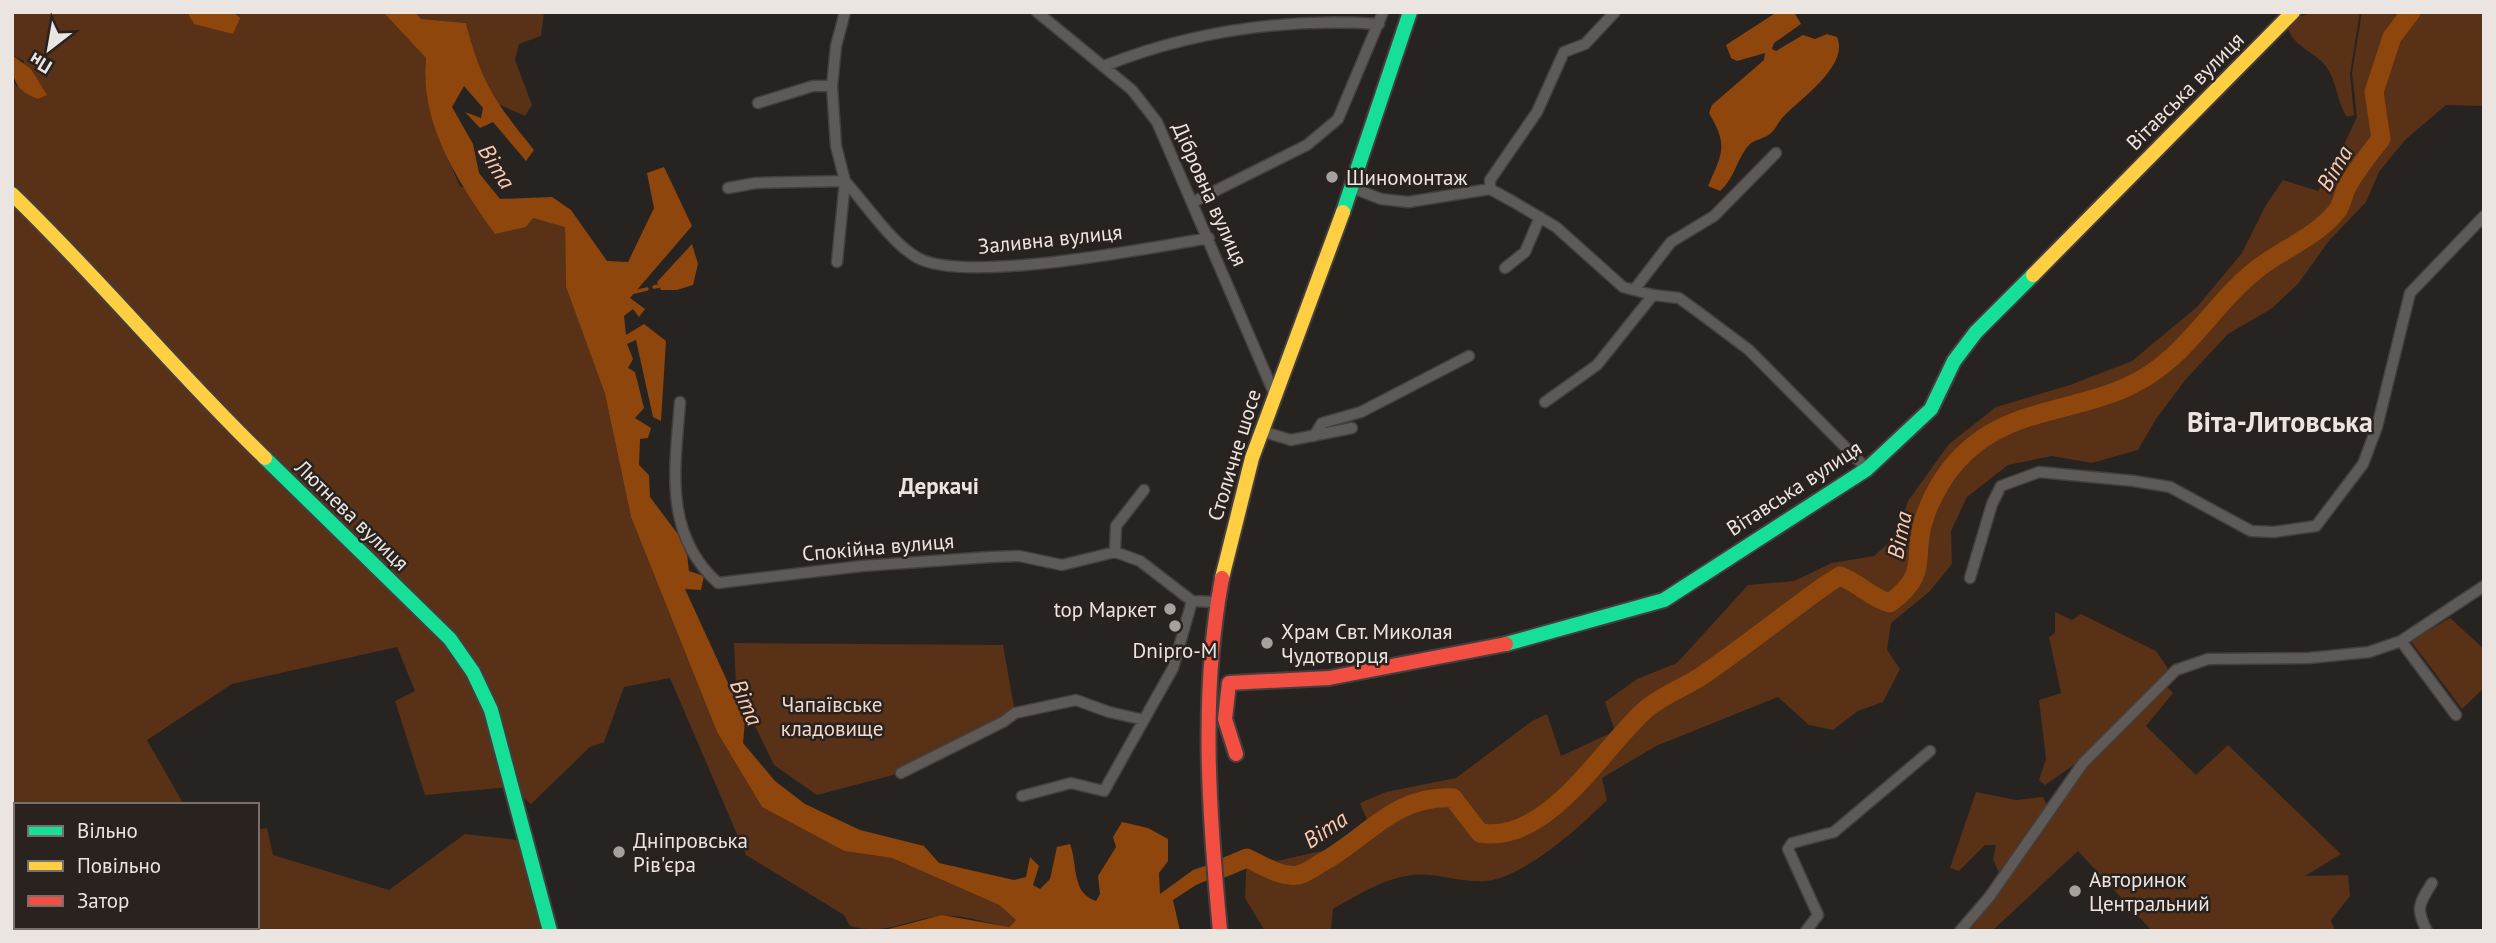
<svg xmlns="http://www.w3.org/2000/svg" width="2496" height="943" font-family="'PT Sans',sans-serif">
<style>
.green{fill:#583117}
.water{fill:#8e460c}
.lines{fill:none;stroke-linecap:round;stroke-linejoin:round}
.stream{stroke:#8e460c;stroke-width:3.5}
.river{stroke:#8e460c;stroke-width:19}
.street-casing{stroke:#443f3e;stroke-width:13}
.fast-casing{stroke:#443f3e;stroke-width:18}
.slow-casing{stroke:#443f3e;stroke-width:18}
.jam-casing{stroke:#443f3e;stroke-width:18}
.street{stroke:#5d5a58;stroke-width:10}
.fast{stroke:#16e098;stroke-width:14}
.slow{stroke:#ffcf43;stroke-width:14}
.jam{stroke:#f24e42;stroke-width:14}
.poi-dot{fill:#a6a19e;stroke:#2a221e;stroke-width:2.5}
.labels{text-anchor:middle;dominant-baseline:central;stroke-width:5;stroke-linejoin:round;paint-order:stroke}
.street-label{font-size:21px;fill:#ebe5e2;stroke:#2a221e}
.poi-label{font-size:21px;fill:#ebe5e2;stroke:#2a221e;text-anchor:start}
.park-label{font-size:21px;fill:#f0d9cc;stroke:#2a221e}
.water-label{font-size:23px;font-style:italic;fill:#f9ccb2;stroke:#2a221e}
.neighbourhood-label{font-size:23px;font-weight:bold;fill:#ebe5e2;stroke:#2a221e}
.district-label{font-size:28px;font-weight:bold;fill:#ebe5e2;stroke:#2a221e}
</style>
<rect width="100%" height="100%" fill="#272321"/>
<path class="green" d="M12,12h175l7,12 45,-6 -6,-6h150l43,46c-5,46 16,87 34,128l73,32 32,8 1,61 39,107 26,123 86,215 45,75 82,44 48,7 107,47 17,15 -7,7c-20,-3 -49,-14 -69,-11 -35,4 -54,20 -90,10l-6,-11 -98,-60 -76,-177 -46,9 -20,55 -14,5 -59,57 -20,-17 -86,8 -30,-94 20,-10 -18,-44 -165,37 -85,56 37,65h-168v25l-4,-1v-750l5,8 7,-26 -12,-6z
M415,12h129l-3,24 -22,8 -4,16 17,45 -7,11 -29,-13 -19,-37 -11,-43 -46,-4z
M2316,12h44l-10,62 4,41 -7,2c-12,-18 -9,-39 -25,-55 -12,-12 -30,-18 -34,-34l9,-11z
M2362,12h122l-2,94 -36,-1 -41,35 -26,32 -13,30 -38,40 -30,42 -27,25 -43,25 -42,45 -30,40 -18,31 -46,13 -40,-7 -44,9 -41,32 -16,34 1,33 -23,28 -38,31 -4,27 13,19 -17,33 -25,9 -25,19 -24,-5 -31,-28 -122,49 -54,32 5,22c-26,26 -69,64 -104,77 -30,12 -62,-6 -91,-2 -30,4 -54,20 -79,34l-2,22h-66l-20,-33 2,-46 30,9 49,-11 41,-30 -7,-17 26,-11 70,-14 76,-57 15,-7 14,42 54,-25 -10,-29 32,-23 40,-16 71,-78 46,-4 38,-18 42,-7 21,-19 13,-36 41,-57 47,-37 74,-22 62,-24 65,-54 45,-54 24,-48 17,-25 35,11 17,-27 22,-47 -5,-44z
M2055,612l17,8 9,-6 75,37 13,19 -91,92 -33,23 -6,-5 7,-21 -7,-59 22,-7 -12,-56 6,-4z
M2450,618l34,31v39l-22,21 -51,-68z
M734,643l269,2 12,68 -114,60 -84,22 -43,-30 -38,-78z
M2166,686l7,7 -27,33 50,49 32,-30 113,109 -36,22 43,-1 2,21 -19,24 4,11h-183l-74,-80 -86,80h-25l7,-6 56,-83 27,-31 29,-44z
M1976,792l40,8 27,-3 5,11 -49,65 -6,-14 3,-14h-11l-26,26 -9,-3z
M267,828l6,27 116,35 76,-56 61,7 24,90h-447l-2,-4h156v-97z"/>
<path class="water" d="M187,12h46l7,6 -7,16 -39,-10z
M383,12h32l6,7 45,4c15,60 30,80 68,127l-8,11 -33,-39 -13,6 -15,-16 16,6 2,-10 -19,-22 -12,21 21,37 6,29 21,26 52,-2 19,13 36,51 21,1 26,-54 -7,-35 17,-6 28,59 -62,72 15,11 -6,8 -6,-8 -9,7 2,19 18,-11 22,17 -5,80 -8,-4 -17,-77 -9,4 6,15 -5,9 7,4 9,36 -9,10 16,10 -3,10 -8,1 -1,26 10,10 1,22 36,48 3,26 15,5 -3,14 -16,-1 60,131 -2,23 32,38 30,23 55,26 64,16 15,17 75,17 12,-3 4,-20 9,9 -6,19 7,4 10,-10 7,-32 13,-3c8,21 1,49 26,57l4,-7 -2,-18 18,-29 -3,-10 9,-15 26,6 20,11v22l-9,12 1,21 33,-24 54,-18 -1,12 -50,21 -23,15 7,31h-299l61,-16 67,12 7,-7 -17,-15 -107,-47 -48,-7 -82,-44 -45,-75 -86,-215 -26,-123 -39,-107 -1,-60 -32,-9 -7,9 -31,7c-36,-50 -76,-111 -69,-176z
M1777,12h17l7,12 -27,19 -2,6 4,2 27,-16 12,4 12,-5 10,3c13,29 -39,63 -55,81 -4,5 -6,10 -10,14 -6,7 -18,7 -23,13 -13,15 -14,33 -29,46l-12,-5c15,-34 20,-40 1,-73l3,-8 52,-45 1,-7 -28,8 -6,-3 -5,-13z
M12,55l19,14 16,26 -9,4c-24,-9 -26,-21 -26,-44z
M692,244l6,20 -5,21 -16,5h-16l-4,-8z"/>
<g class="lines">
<path class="stream" d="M654,287l5,-1
M634,292l13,-3"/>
<path class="river" d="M1223,868l24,-10c15,7 34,20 51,17 7,-1 17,-8 23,-12 46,-25 73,-68 132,-65l27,35c68,11 120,-82 164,-122 16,-15 40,-23 59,-36 42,-29 82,-61 124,-91l13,-8c19,7 31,22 50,27 41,-31 21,-44 34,-84 9,-28 27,-56 50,-74 45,-36 103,-35 153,-58 60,-27 81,-79 129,-117 26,-21 59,-32 81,-59 5,-6 6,-17 10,-24 10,-18 21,-32 34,-48l-7,-47 18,-55 19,-25"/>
<g class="street-casing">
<path id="street" d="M1037,12l95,78 25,32 117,271
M1104,66c88,-35 180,-48 275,-42
M758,103l55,-17h19
M845,181c20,22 47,63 73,77 49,26 231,-10 291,-20
M1350,187l31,12 27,3 82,-13 22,12 44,26 67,60 30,8 26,3 22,16 48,36 118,119
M728,188l28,-5 89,-2
M1490,189v-9l47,-68 27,-60 21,-8 30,-32
M1193,202l114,-57 31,-26 45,-107
M837,262l8,-81 -9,-35 -4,-60 4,-40 9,-34
M1505,268l20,-16 15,-35
M1634,290l37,-48 43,-26 62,-63
M680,402c-5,66 -17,132 38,181l144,-17 128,-9 29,-1 43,9 53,-13 25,9 52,40 25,1
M1545,402l52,-37 56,-70
M1261,431l30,9 61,-12
M1314,436l8,-13 39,-11 108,-56
M1115,552l1,-26 28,-36
M1970,578l22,-74 9,-18 38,-14 95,9 36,6 81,44 23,1 42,-6 47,-62 14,-37 33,-134 74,-77
M2401,641l55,74
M901,773l102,-51 12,-9 61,-13 33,12 35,8
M1022,796l49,-13 33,8 69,-123 19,-67
M1806,931l12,-16 -30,-66 4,-6 42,-11 96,-81
M1960,931l30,-35 93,-133 93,-93 32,-11 101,-1 60,-6 32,-11 83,-55
M2427,931c-12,-23 -8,-27 5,-48"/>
</g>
<g class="fast-casing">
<path id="fast" d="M1343,212l67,-200
M265,458l185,181 23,33 18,38 59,221
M1506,644l158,-44 203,-131 64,-60 23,-48 22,-29 57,-57"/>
</g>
<g class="slow-casing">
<path id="slow" d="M12,194c88,85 165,179 253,264
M2033,275l260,-263
M1222,578l30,-120 91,-246"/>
</g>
<g class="jam-casing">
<path id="jam" d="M1236,754l-11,-35 4,-36 100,-5 177,-34
M1220,931c-11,-118 -20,-236 2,-353"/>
</g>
<use href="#street" class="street"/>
<use href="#fast" class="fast"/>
<use href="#slow" class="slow"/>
<use href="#jam" class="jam"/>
</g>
<g class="poi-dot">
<circle cx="1332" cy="177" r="7"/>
<circle cx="1170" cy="609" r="7"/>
<circle cx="1175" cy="626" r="7"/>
<circle cx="1267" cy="643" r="7"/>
<circle cx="619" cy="852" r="7"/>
<circle cx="2075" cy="891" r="7"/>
</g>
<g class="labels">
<g class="street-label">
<text transform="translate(2185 91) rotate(-45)">Вітавська вулиця</text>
<text transform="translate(1210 194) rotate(66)">Дібровна вулиця</text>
<text transform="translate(1050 239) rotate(-6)">Заливна вулиця</text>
<text transform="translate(1234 455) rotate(-73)">Столичне шосе</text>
<text transform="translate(1794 488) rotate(-33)">Вітавська вулиця</text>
<text transform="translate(352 515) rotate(44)">Лютнева вулиця</text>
<text transform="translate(878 547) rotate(-5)">Спокійна вулиця</text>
</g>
<g class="poi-label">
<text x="1346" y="177">Шиномонтаж</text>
<text x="1156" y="609" text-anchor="end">top Маркет</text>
<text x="1281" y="631">Храм Свт. Миколая<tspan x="1281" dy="24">Чудотворця</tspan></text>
<text x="1175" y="650" text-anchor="middle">Dnipro-M</text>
<text x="633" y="840">Дніпровська<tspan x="633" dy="24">Рів'єра</tspan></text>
<text x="2089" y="879">Авторинок<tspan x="2089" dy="24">Центральний</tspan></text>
</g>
<g class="park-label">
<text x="832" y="704">Чапаївське<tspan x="832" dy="24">кладовище</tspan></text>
</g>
<g class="water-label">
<text transform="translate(497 166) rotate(58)">Віта</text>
<text transform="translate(2334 168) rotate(-60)">Віта</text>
<text transform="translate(1899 535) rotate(-79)">Віта</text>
<text transform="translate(747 702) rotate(66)">Віта</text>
<text transform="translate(1325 829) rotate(-34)">Віта</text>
</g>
<g class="neighbourhood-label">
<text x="939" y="485">Деркачі</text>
</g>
<g class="district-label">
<text x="2280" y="421">Віта-Литовська</text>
</g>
</g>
<rect width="2496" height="943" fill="none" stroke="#ebe5e2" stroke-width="28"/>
<rect x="14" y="803" width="245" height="126" fill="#2a221e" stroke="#77706c" stroke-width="2"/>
<rect x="28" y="826" width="35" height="10" fill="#16e098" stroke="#77706c" stroke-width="2"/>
<text x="77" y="838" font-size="21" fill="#ebe5e2">Вільно</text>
<rect x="28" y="861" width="35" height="10" fill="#ffcf43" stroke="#77706c" stroke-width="2"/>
<text x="77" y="873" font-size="21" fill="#ebe5e2">Повільно</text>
<rect x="28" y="896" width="35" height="10" fill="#f24e42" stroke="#77706c" stroke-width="2"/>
<text x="77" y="908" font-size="21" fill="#ebe5e2">Затор</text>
<g transform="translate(49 49) rotate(211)" stroke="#2a221e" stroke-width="5" paint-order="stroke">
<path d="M0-5L12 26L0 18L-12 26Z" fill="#ebe5e2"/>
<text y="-10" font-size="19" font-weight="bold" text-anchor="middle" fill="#ebe5e2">Пн</text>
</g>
</svg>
